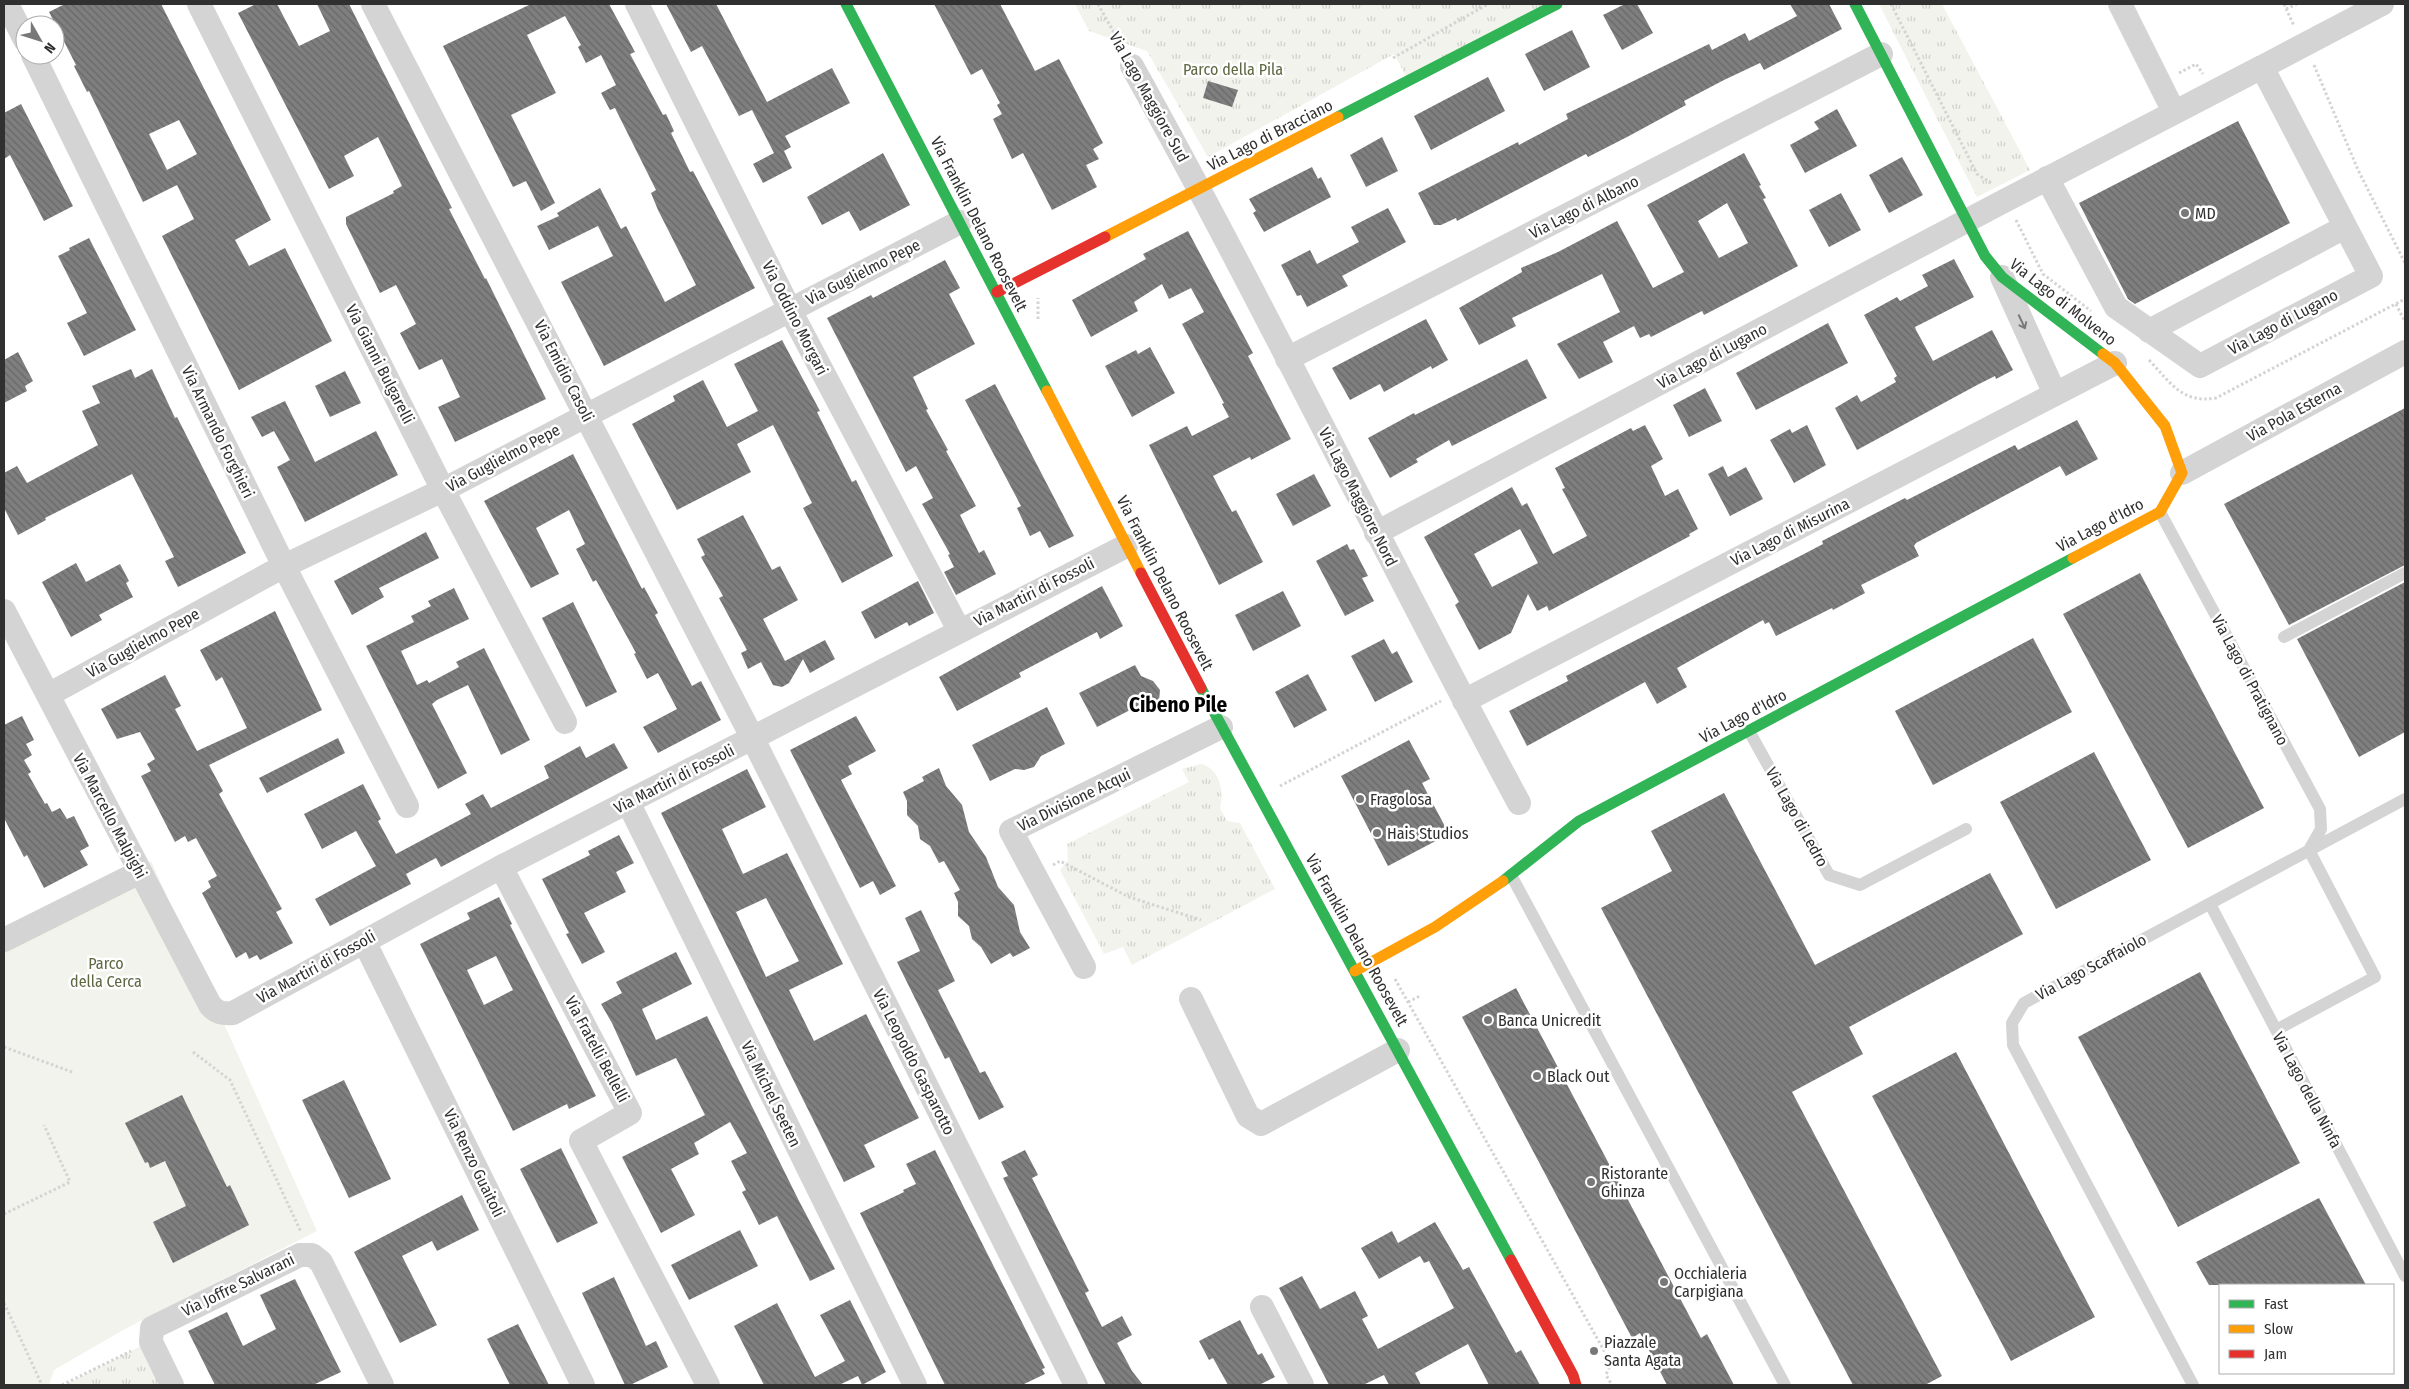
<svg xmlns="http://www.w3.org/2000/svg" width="2409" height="1389" font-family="'Fira Sans Condensed',sans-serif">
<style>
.grass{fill:url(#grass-tufts)}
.pitch{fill:#f1f3ec}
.building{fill:url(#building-back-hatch);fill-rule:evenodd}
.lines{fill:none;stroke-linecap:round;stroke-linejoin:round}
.path{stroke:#d4d4d4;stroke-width:3;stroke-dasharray:2.5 2.5;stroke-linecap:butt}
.lane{stroke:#d4d4d4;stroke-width:12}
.street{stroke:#d4d4d4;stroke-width:24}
.fast{stroke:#30b455;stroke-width:11}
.slow{stroke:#ff9f0a;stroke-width:11}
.jam{stroke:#e5322d;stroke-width:11}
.oneway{stroke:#7a7a7a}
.poi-dot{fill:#787878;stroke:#fff;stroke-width:2}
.labels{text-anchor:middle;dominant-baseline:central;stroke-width:5;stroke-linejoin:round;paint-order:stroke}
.park-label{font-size:16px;fill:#5e6842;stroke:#fff}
.street-label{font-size:16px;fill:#303030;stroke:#fff}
.poi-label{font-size:16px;fill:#303030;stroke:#fff;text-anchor:start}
.district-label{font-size:21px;font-weight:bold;fill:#000;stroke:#fff}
</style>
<defs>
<pattern id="grass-tufts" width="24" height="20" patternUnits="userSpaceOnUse" patternTransform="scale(1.25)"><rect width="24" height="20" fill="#f1f3ec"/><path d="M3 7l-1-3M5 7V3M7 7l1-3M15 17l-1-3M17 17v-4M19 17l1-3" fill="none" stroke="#cfd1cb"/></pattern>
<pattern id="building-back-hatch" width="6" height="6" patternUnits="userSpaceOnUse" patternTransform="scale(1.25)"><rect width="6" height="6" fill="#7f7f7f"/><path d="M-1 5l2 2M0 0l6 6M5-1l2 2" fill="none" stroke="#686868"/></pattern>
</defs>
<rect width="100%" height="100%" fill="#fff"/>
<path class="grass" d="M1075,4h475l-142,76 -14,-26 -186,103 -61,-106 -58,-20z
M1879,4h63l88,166 -53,27z
M1201,764c19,5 23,26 19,44l7,13 13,2 35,66 -143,76 -9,-18 -19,7 -44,-84 8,-10 -1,-16 122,-62 -7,-13z
M147,1343l21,42h-103z"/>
<path class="pitch" d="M151,861l166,370 -192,98 -71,41 -5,15h-45v-449z"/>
<path class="building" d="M65,4h96l110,216 -36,20 14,26 36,-18 47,93 -93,49 -77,-154 32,-17 -17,-34 -34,17 -54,-111 -2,1 -13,-26 2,-1 -27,-53zM179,120l18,34 -30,16 -18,-36z
M256,4h21l22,42 31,-15 -13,-27h32l103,204 -3,1 36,70 1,-1 60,121 -91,43 -17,-35 22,-10 -18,-38 -23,11 -19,-37 16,-9 -20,-39 -16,8 -34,-69v-7l48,-24 -1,-2 9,-5 -24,-49 -34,19 10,20 -25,13 -91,-176z
M531,4h78l26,48 -5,2 33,61 3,-1 8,17 -3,2 19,39 3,-1 62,117 -151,78 -43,-84 52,-26 -15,-30 -49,24 -12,-24 22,-10 -2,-3 43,-25 21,41 5,-3 39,76 31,-17 -38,-75 -7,-17 5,-3 -41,-82 -5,2 -9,-17 15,-8 -15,-30 -15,8 -8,-16 3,-2 -16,-29 -38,19 29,58 -45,22 44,88 -14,8 -15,-30 -13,6 -70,-141z
M666,4h50l51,98 65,-34 18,35 -65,33 6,11 -7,4 8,17 -29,15 -10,-19 21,-11 -22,-43 -13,6 -37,-70 -11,6z
M934,4h66l35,67 24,-12 44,84 -10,6 6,10 -13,6 11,22 -45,23 -29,-57 -11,6 -19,-40 9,-5 -5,-9 3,-2 -18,-34 -11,6z
M1625,4h12l16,29 -31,17 -19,-35z
M1790,4h39l13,25 -78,41 -4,-7 -36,17 -40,21 2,4 -57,31 -41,21 -2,-3 -129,67 -1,-3 -15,7h-7l-16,-32 100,-51 1,3 49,-26 -2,-5 143,-70 3,6 33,-17 4,8 48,-25z
M1572,30l18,37 -46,24 -19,-37z
M1488,77l17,34 -74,39 -17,-34z
M1208,81l30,9 -6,17 -29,-9z
M21,104l52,102 -29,15 -34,-66 -6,4v-46z
M1837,109l20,37 -52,27 -15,-28 29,-16 -5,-7z
M2238,121l52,102 -155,81 -7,-5 -49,-96z
M1382,137l16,34 -32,16 -16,-32z
M883,153l27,52 -50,26 -11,-20 -27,14 -15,-28z
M1744,153l17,32 -2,1 7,12 -3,1 35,67 -94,49 -2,-4 -51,26 -2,-3 -9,4 -6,-12 -31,16 10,20 -34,17 -22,-35 63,-32 -18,-38 -90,44 4,8 -37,19 -20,-37 63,-36 -1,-4 37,-16 59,-31 36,67 31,-16 -37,-67zM1727,203l21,40 -29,15 -21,-37z
M1902,157l21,38 -34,18 -20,-38z
M1312,167l6,12 3,-2 10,20 -67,35 -11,-19 3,-2 -7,-12z
M1841,193l20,37 -32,17 -20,-37z
M1388,208l18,34 -64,34 6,10 -41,21 -6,-12 -4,1 -16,-31 29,-15 7,14 42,-22 -8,-15z
M1188,231l65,122 -5,3 43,83 -40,21 -1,-3 -37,19 19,36 4,-2 27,52 -44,23 -70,-140 38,-19 5,10 37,-19 -7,-13 2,-1 -42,-79 22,-12 -13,-24 -22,11 -7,-15 -28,18 4,9 -47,26 -19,-37 74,-41 -3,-5z
M89,238l47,92 -52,26 -17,-33 20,-10 -29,-57 12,-6 -1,-2z
M1954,259l20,38 -59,30 1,3 17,31 59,-31 21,40 -17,9 -1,-3 -16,8 -122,66 -22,-42 22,-13 4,7 35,-20 -2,-4 3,-2 -33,-61 33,-18 3,4 28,-15 -6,-11z
M945,260l15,28 -11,6 26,50 -62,33 15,32 -2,1 22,40 -2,1 30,55 -16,9 19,38 5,-3 12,24 -40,21 -12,-23 10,-5 -6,-12 2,-1 -28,-50 11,-6 -17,-32 -10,6 -79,-154 44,-23 2,3z
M1426,319l22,41 -16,9 -1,-3 -47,26 -4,-8 -30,16 -18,-32z
M1828,323l20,40 -92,47 -20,-37z
M782,340l38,71 -3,1 35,70 4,-2 37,76 -51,27 -39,-75 9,-5 -39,-78 -36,19 14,28 -74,38 -45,-86 43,-23 -2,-5 30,-16 24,47 31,-16 -24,-47z
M1150,347l25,46 -43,24 -27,-51 31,-16 2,4z
M18,352l15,29 -8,5 2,5 -23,12v-43z
M1527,359l20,39 -95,48 -3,-6 -33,19 2,3 -28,16 -22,-40 46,-25 1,2z
M131,369l4,9 17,-9 23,49 2,-1 69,136 -68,34 -13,-26 9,-4 -42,-83 -87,44 1,2 -28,15 -14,-27v-35l13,-7 10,17 71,-38 -16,-34 18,-8 -8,-17z
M345,371l16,32 -31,14 -15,-31z
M995,384l79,152 -25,12 -9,-17 -10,5 -13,-28 4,-2 -56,-106z
M1705,388l17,33 -33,16 -16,-32z
M285,401l30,61 61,-31 22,44 -93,47 -28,-55 13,-7 -16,-29 -12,6 -11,-20z
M2405,408v157l-116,60 -65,-121z
M2077,420l21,39 -32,17 -6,-10 -144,77 -2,3 5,10 -58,29 4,8 -32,17 -1,-2 -56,28 -7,-14 -4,2 -2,-4 -86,48 10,19 -30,17 -12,-22 -118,64 -18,-35 59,-30 -2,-5 238,-122 19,-10 -1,-3 83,-43 2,2 108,-55 3,5z
M1645,425l18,34 -12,7 14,30 13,-7 20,40 -9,5 1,2 -141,75 -2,-5 -10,5 -9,-17 -17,39 -32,17 -24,-45 4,-3 -35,-65 88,-50 10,19 5,-3 26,51 34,-18 -25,-47 3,-1 -10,-20 76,-40 2,3zM1520,529l18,34 -46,24 -18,-33z
M1807,425l19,40 -32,18 -24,-43 20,-11 2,4z
M573,454l69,135 2,-2 14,26 -3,2 37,71 9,-5 20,39 -63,33 -15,-26 34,-18 -19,-36 -11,6 -13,-25 2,-1 -40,-73 -3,2 -17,-33 9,-5 -16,-34 -33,18 23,46 -28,14 -47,-87z
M1723,466l5,11 18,-10 17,32 -33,17 -22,-42z
M1314,474l17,32 -38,20 -17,-32z
M743,515l29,55 8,-4 18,34 -35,19 22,42 40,-21 10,19 -25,14 -7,-14 -14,24 -7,4 -9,-2 -12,-23 -13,7 -7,-16 6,-3 -28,-52 4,-2 -22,-39 4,-2 -8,-16z
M426,532l13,26 -60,30 5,9 -32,18 -18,-34z
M1347,544l3,6 4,-1 14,27 -6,2 12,23 -29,15 -29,-55z
M76,563l10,19 34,-18 9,17 -3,2 7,14 -34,18 3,5 -31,17 -29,-55z
M2140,573l124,235 -76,40 -125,-234z
M918,581l16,32 -25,13 -2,-4 -32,17 -14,-27z
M2405,582v150l-46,25 -62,-118z
M1102,586l21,40 -23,13 -3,-7 -78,41 2,4 -64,34 -18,-34z
M454,588l15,31 -68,32 16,34 10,-5 2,3 30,-16 -3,-5 28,-14 46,92 -29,15 -33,-70 -31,15 -5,4 35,69 -29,16 -72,-143 48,-24 -3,-6 20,-10 -3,-5z
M1283,591l18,35 -48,25 -18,-36z
M573,602l44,90 -31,15 -44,-89z
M275,611l47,99 -113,55 14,26 -4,3 63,115 -6,3 17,31 -33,17 -3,-5 -8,4 -3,-7 -10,6 -34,-65 9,-6 -3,-6 9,-5 -21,-38 -8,4 -3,-6 -10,6 -34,-66 10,-5 -4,-7 8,-5 -15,-27 -23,7 -16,-30 64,-34 16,31 -6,3 22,42 50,-23 -25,-51 -6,4 -16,-31z
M2033,638l39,74 -139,73 -38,-74z
M1384,639l8,15 5,-3 16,31 -38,20 -24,-46z
M1135,665l6,11 12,5 7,9 -1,11 -3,5 -9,5 -13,-3 -37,19 -18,-34z
M1308,674l19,36 -33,18 -19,-36z
M1047,707l18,37 -24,12 -7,11 -10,3 -9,-1 -25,12 -18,-36z
M22,716l12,24 -8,4 6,11 -8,5 7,12 -3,2 17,30 2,-1 5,9 8,-4 7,11 7,-3 15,30 -9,5 8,14 -44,23 -17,-33 -3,2 -20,-39v-93z
M856,716l20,35 -28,15 4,8 -11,6 55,106 -16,9 -7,-14 -13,7 -70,-138z
M338,738l7,15 -78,40 -8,-15z
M1409,740l21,39 -8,4 27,51 -61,32 -47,-90z
M614,743l14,25 -187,99 -5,-9 -30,16 5,10 -81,42 -15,-27 61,-33 -20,-35 -34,18 -18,-35 59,-30 18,35 -3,2 18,33 75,-40 -6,-10 18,-10 8,14 58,-30 -5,-12 36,-20 6,12z
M2094,752l57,108 -95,49 -56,-107z
M939,768l7,18 16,19 7,27 17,25 12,30 16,18 6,27 10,16 -17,9 -3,-4 -19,11 -10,-17 -9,-8 -3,-13 -11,-10v-14l-4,-9 6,-3 -16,-29 -5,2 -9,-17 -10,-7 -2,-13 -11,-11v-14l-4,-9 21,-11 -2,-4z
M747,769l19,38 -44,22 21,45 44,-21 56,111 -54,26 25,51 52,-27 53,104 -55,27 11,22 -31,15 -183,-369zM766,898l33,63 -33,16 -30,-65z
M1724,793l91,172 175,-92 33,61 -174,93 14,27 -71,38 150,284 -17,9h-72l-252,-477 71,-37 -21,-40z
M619,835l15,28 -18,9 10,20 -42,21 21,39 -23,12 -16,-30 3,-1 -27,-54 48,-24 -2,-4z
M499,897l13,27 -2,1 86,171 -27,13 -2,-5 -54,27 -93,-187 50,-25 -3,-6zM496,956l17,34 -29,15 -17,-35z
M921,910l34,71 -17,9 42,83 5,-2 19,36 -25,13 -30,-63 -4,2 -48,-97 23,-11 -15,-33z
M676,952l16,32 -50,25 14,31 51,-24 92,185 36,68 -25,12 -33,-65 -18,9 -8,-16 -9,-17 4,-2 -15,-29 16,-8 -17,-31 -36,21 5,11 -28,15 24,46 -34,18 -39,-76 83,-42 -29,-57 -40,18 -24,-53 -11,-19 21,-11 -6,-11z
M2200,972l100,191 -122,64 -100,-190z
M1516,988l185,350 6,-4 27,51h-67l-27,-52 -8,5 -170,-321z
M1956,1052l139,265 -84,44 -139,-265z
M344,1080l47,99 -42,19 -47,-98z
M182,1095l45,92 3,-2 19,40 -76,38 -20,-41 33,-16 -21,-45 -15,7 -2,-6 -3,1 -20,-40z
M561,1148l37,75 -41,20 -37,-74z
M935,1150l110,218 -3,1 3,5 -23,11h-77l-85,-172 44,-21 -1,-2 13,-6 -10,-20z
M1025,1150l13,25 -6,3 57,113 -4,2 17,34 20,-11 10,19 -15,8 15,28 11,14h-37l-13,-25 -90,-182 5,-2 -7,-14z
M462,1195l17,35 -42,21 -5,-10 -30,15 35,69 -37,18 -46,-91z
M2319,1198l47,87h-157l-13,-23z
M1435,1222l28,48 6,-3 47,86 5,-3 19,35h-51l-21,-41 -53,29 6,12h-32l-5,-10 -21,10h-34l-50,-97 23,-12 18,33 35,-18 13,25 -6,3 16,30 76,-41 -25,-47 -5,2 -4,-7 -41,23 -18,-31 31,-17 6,12z
M740,1230l18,36 -69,34 -18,-35z
M614,1277l32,69 10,-5 12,26 -38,18h-5l-43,-92z
M295,1279l46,93 -28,13h-98l-27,-54 39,-19 16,34 33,-17 -16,-34z
M850,1300l36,72 -24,13 -4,-9 -19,9h-75l-30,-59 43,-23 38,74 30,-16 -25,-46z
M1240,1320l18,35 4,-2 13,24 -16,8h-31l-15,-27 -4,2 -10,-19z
M518,1324l31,61h-39l-23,-46z"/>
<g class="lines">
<path class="path" d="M1098,4l24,43
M1891,4l86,170 14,9
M2284,4l10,22
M2286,9l11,-5
M1393,58l95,-54
M2314,65l44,105 47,93
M2179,73l17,-9 7,10
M2016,220l27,54 48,37
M2396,304l9,18
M1038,319v-21
M2149,360c21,22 33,44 67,38l189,-99
M1280,786l161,-85
M1053,865l7,-4 69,36 72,23
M1395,979l216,384 -5,12 6,10
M1408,1002l12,-6
M4,1047l68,25
M193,1052l37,28 71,152
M4,1214l66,-32 -26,-57
M4,1303l38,82
M62,1385l69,-34"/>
<path class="lane" d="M2160,512l160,297 1,20 -12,21
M2284,637l121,-64
M1749,731l80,144 31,10 106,-56
M1511,875l274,510
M2210,904l195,372
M2276,1030l99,-53 -66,-127
M2193,1385l-180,-340 -1,-22 12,-20 381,-204"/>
<path class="street" d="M7,4l18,36
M199,4l244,486 122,232
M373,4l380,735 323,646
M637,4l153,306 169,320
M2120,4l54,108
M33,55l251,511 123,240
M1132,66c135,243 255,493 387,737
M2262,67l120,-63
M2002,277l53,117
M2149,331l196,-104
M1287,359l594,-305
M2182,473l223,-121
M1376,533l630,-333 256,-133 109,209 -171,90 -84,-59 -69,-129
M4,611l206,394c7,8 13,9 23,8l268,-146 625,-321
M48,695l236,-129 159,-76 517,-268
M1464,701l651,-338
M628,802l287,583
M501,867l129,246 -49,28 127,244
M4,940l136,-68
M364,941l219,444
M1084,967l-73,-136 210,-104
M1191,999l57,117 13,8 137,-74
M1262,1307l40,78
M172,1385l-21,-43 1,-14 148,-73h12l9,7 61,123"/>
<path class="fast" d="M846,4l201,387
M1855,4l130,252 17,21 101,77
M1338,117l219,-113
M1201,688l310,572
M1503,881l76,-60 494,-263"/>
<path class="slow" d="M1105,237l233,-120
M1047,391l94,182
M2073,558l87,-46 22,-39 -17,-47 -50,-63 -12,-9
M1355,971l80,-44 68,-46"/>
<path class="jam" d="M997,292l108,-55
M1141,573l60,115
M1511,1260l62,115 3,10"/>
</g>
<defs><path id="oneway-shaft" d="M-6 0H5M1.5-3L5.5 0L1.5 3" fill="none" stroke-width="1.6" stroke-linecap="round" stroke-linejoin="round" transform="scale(1.25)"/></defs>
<use class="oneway" href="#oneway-shaft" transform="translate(2022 322) rotate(65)"/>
<g class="poi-dot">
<circle cx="2185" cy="213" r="5"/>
<circle cx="1360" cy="799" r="5"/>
<circle cx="1377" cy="833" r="5"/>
<circle cx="1488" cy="1020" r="5"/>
<circle cx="1537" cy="1076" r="5"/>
<circle cx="1591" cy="1182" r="5"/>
<circle cx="1664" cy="1282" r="5"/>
<circle cx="1594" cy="1351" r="5"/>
</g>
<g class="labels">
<g class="park-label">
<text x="1233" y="69">Parco della Pila</text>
<text x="106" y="963">Parco<tspan x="106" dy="18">della Cerca</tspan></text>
</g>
<g class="street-label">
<text transform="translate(1149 97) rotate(61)">Via Lago Maggiore Sud</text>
<text transform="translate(1270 135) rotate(-27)">Via Lago di Bracciano</text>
<text transform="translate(1584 207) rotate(-27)">Via Lago di Albano</text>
<text transform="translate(979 224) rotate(63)">Via Franklin Delano Roosevelt</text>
<text transform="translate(863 272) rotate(-27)">Via Guglielmo Pepe</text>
<text transform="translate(2063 302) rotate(38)">Via Lago di Molveno</text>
<text transform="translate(795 318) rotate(63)">Via Oddino Morgari</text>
<text transform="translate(2283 322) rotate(-28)">Via Lago di Lugano</text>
<text transform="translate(1712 356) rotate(-28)">Via Lago di Lugano</text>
<text transform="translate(380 364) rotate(63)">Via Gianni Bulgarelli</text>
<text transform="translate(564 371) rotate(63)">Via Emidio Casoli</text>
<text transform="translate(2294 412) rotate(-29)">Via Pola Esterna</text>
<text transform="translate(218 432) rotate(64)">Via Armando Forghieri</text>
<text transform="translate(503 458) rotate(-28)">Via Guglielmo Pepe</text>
<text transform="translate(1358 497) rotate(63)">Via Lago Maggiore Nord</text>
<text transform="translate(2100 525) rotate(-28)">Via Lago d'Idro</text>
<text transform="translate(1790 532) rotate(-27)">Via Lago di Misurina</text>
<text transform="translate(1165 583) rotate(63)">Via Franklin Delano Roosevelt</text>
<text transform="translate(1034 592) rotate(-27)">Via Martiri di Fossoli</text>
<text transform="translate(143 643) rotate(-29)">Via Guglielmo Pepe</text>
<text transform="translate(2250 680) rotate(62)">Via Lago di Pratignano</text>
<text transform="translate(1743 716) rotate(-28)">Via Lago d'Idro</text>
<text transform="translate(674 779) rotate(-27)">Via Martiri di Fossoli</text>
<text transform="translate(1074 800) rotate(-26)">Via Divisione Acqui</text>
<text transform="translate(110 816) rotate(62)">Via Marcello Malpighi</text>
<text transform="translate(1797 817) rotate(61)">Via Lago di Ledro</text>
<text transform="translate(1357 940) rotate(61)">Via Franklin Delano Roosevelt</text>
<text transform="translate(316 967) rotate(-29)">Via Martiri di Fossoli</text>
<text transform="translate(2091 967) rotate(-28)">Via Lago Scaffaiolo</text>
<text transform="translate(597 1049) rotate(62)">Via Fratelli Bellelli</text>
<text transform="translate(914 1062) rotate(63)">Via Leopoldo Gasparotto</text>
<text transform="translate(2307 1090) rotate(62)">Via Lago della Ninfa</text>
<text transform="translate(771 1094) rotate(64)">Via Michel Seeten</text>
<text transform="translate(474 1163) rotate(64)">Via Renzo Guaitoli</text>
<text transform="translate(238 1285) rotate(-26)">Via Joffre Salvarani</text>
</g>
<g class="poi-label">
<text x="2195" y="213">MD</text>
<text x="1370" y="799">Fragolosa</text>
<text x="1387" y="833">Hais Studios</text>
<text x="1498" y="1020">Banca Unicredit</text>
<text x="1547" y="1076">Black Out</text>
<text x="1601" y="1173">Ristorante<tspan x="1601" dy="18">Ghinza</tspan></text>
<text x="1674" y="1273">Occhialeria<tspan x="1674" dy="18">Carpigiana</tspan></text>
<text x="1604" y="1342">Piazzale<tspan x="1604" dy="18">Santa Agata</tspan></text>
</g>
<g class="district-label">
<text x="1178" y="705">Cibeno Pile</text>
</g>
</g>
<rect width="2409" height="1389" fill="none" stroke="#303030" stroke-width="10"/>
<rect x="2219" y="1284" width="175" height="90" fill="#ffffff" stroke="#acacac"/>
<rect x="2229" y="1300" width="25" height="8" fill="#30b455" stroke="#acacac"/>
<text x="2264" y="1309" font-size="15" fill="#303030">Fast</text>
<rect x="2229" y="1325" width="25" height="8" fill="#ff9f0a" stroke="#acacac"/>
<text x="2264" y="1334" font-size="15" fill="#303030">Slow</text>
<rect x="2229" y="1350" width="25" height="8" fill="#e5322d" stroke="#acacac"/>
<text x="2264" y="1359" font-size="15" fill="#303030">Jam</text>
<g transform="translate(40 40) rotate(129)"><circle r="24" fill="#ffffff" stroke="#acacac"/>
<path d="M0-4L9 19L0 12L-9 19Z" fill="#787878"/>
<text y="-8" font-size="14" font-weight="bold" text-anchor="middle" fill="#303030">N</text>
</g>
</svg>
